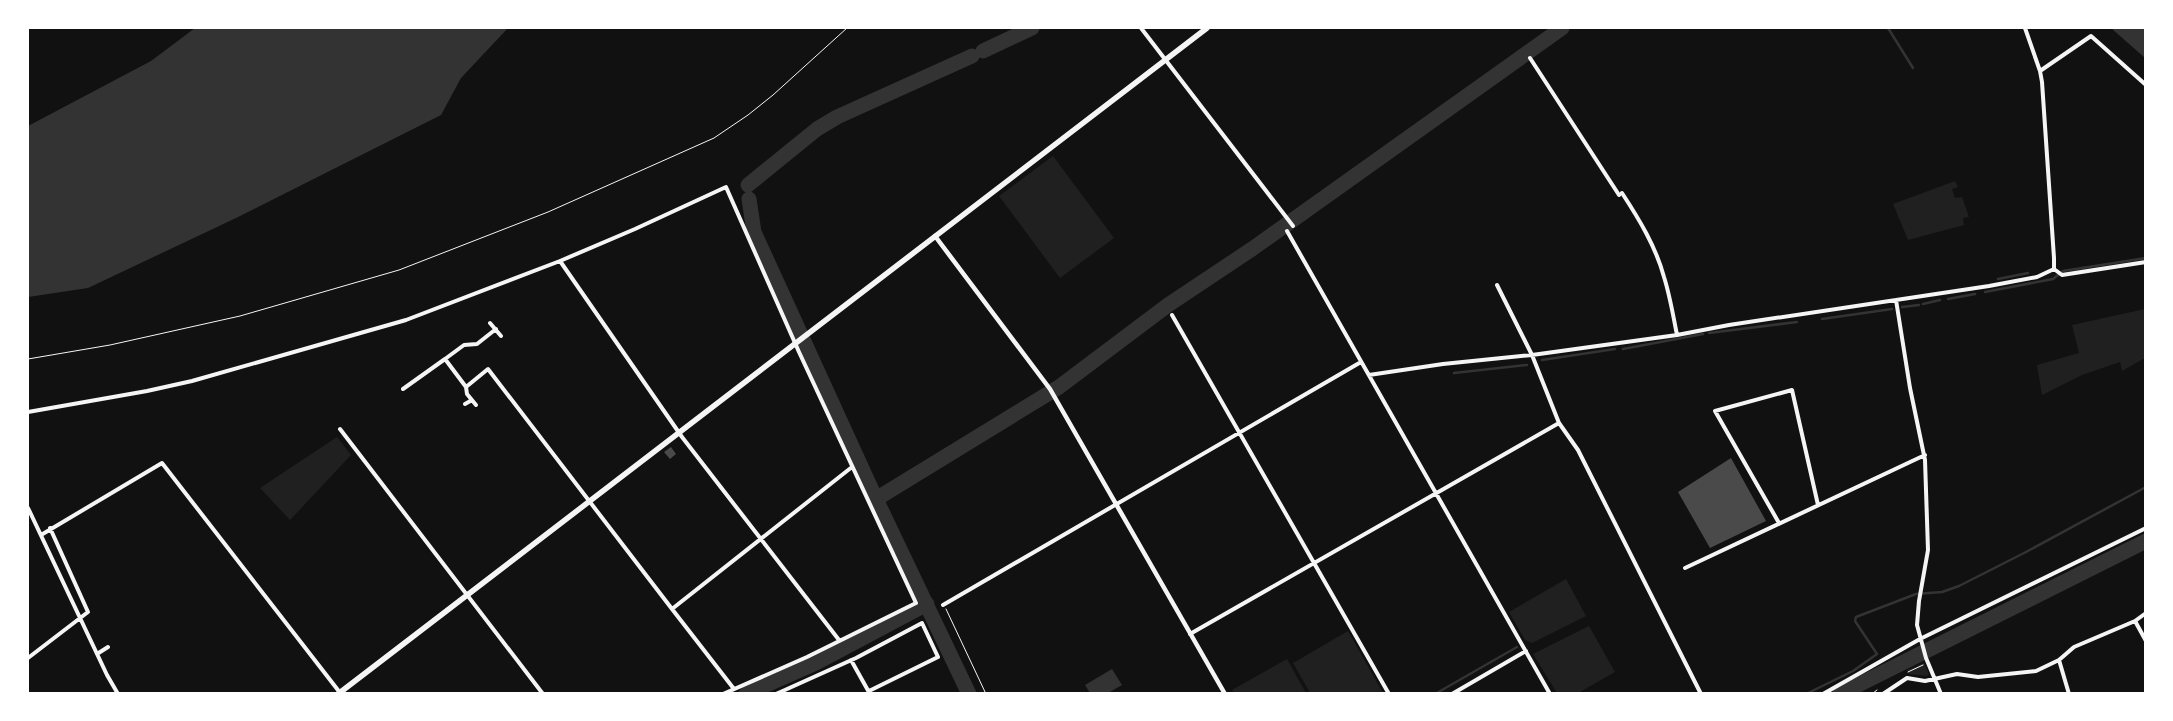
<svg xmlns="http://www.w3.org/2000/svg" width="2173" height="721" font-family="Lato,sans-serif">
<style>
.green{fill:#202020}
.water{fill:#333}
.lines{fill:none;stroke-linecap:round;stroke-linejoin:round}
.stream{stroke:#333;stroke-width:2.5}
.river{stroke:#333;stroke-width:15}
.building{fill:#4a4a4a}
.path{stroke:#f5f5f5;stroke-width:1}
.minor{stroke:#f5f5f5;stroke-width:4}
.tertiary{stroke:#f5f5f5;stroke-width:4.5}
.primary{stroke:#f5f5f5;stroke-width:5.5}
</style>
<rect width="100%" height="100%" fill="#111"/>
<path class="green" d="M1053,156l61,82 -54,40 -61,-82z
M1955,181l3,6 -6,2 3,9 7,-1 7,20 -6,1 1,7 -56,15 -15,-36z
M2145,309v49l-23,13 -2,-9 -38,13 -40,20 -5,-30 42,-12 -7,-28z
M337,437l14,18 -61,65 -30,-32z
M1566,579l20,37 -54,27 -7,-3 -16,-28z
M1589,626l26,46 -37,21h-21l-24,-39z
M1348,631l35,62h-73l-17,-30z
M1287,659l19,34 -71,1 -3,-4z
M1924,663l5,11 -2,2 -18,-2 -2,-4z"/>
<path class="water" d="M195,28h313l-47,50 -20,37 -205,103 -148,70 -60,9v-171l123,-65z
M2111,28h34v30z
M1112,669l10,16 -14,8h-18l-5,-8z"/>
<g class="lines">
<path class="stream" d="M1888,28l25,40
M1998,279l30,-6
M1985,292l68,-13 10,-8 83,-13
M1948,299l27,-5
M1923,304l17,-4
M1902,307l17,-2
M1822,319l70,-10
M1709,333l88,-11
M1623,349l80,-15
M1542,360l73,-11
M1454,373l73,-8
M1435,694l82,-47
M1806,694l47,-23 24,-17 -22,-33 1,-4 60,-23 26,-2 17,-6 67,-34 120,-65"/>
<path class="river" d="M983,51l49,-23
M748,185l69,-56 20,-12 135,-61
M749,199l5,33 122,267 93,195
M876,499l183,-112 109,-82 84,-56 310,-221
M746,694l70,-31 111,-59
M1840,694l306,-153"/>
</g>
<path class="building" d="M671,447l5,7 -6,5 -6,-7z
M1731,458l35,63 -56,27 -32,-56z"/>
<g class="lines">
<path class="path" d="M28,359l82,-14 130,-29 159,-46 149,-58 166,-74 34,-23 25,-20 74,-67
M946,609l40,85
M1908,672l15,-7
M1872,694l5,-4"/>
<path class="minor" d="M1141,28l152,198
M1530,58l89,137
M2040,71l51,-35 55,49
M1622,193c17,26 34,54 42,84 6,19 9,38 13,58
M1287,231l263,463
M560,261l122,176 157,203
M2054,269l8,6 84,-13
M1497,285l35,70 27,68 19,27 123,244
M1896,300l14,88 15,72 3,90 -9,51 -2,24 9,33 15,36
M1172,315l217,379
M490,323l11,13
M445,359l19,-14 13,-1 19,-15
M1369,375l74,-11 89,-9 145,-20 52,-10 260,-39 48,-9 17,-8v-11l-12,-176 -2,-11 -15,-43
M466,387l1,7 9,11
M403,389l42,-30 21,28 22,-18 184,240 180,-142
M465,404l7,-4
M28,412l119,-21 45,-10 214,-61 154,-59 75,-32 91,-42 73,165 117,251 -109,54 -84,37
M340,429l203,265
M28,508l79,167 11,19
M1779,523l-64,-112 77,-21 26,115
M41,535l121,-72 179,231
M1685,568l240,-113
M943,605l418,-243
M672,609l62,80
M2135,621l11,20
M1190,634l369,-211
M97,654l11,-7
M28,658l60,-46 -38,-84
M851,660l19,34
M2059,660l10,34
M776,694l80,-36 66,-35 16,34 -69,34
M1452,694l74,-43
M1823,694l97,-55 226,-111
M1883,694l24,-16 18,3 32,-7 21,3 58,-6 23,-11 15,-13 61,-26 11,-8"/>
<path class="tertiary" d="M935,236l115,153 175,305"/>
<path class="primary" d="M338,694l869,-666"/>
</g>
<rect width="2173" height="721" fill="none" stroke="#ffffff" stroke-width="58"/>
</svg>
